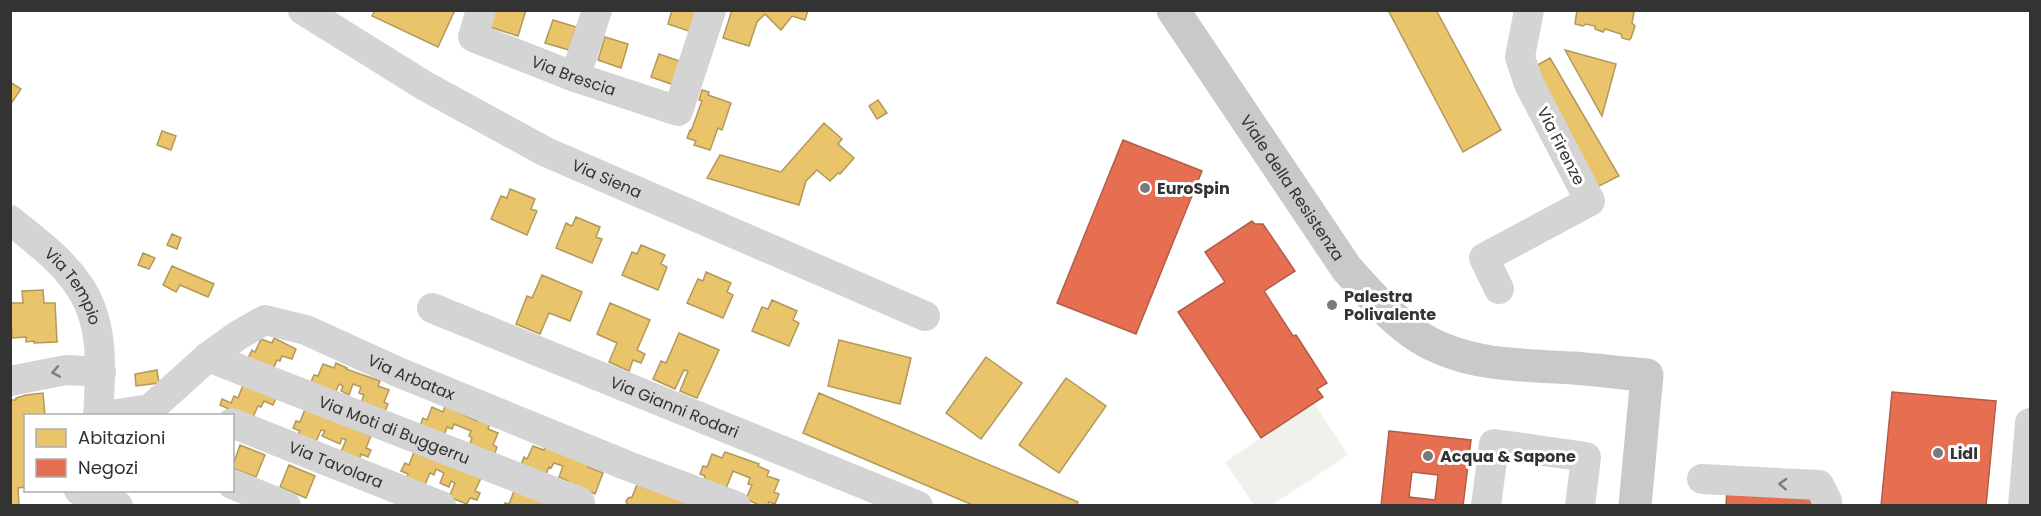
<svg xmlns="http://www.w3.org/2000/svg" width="2041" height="516" font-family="Poppins,sans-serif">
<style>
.green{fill:#eff2ec}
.homes{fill:#e9c46a;stroke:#b2985a;stroke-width:1.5}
.shops{fill:#e76f51;stroke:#b15d48;stroke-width:1.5;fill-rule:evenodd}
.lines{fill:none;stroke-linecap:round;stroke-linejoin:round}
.minor{stroke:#d4d4d4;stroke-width:30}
.major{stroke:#c9c9c9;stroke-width:33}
.oneway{stroke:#7b7b7b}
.poi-dot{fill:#7a7a7a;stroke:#fff;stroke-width:2}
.labels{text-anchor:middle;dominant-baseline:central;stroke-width:6;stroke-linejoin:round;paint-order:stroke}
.street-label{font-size:16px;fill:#333;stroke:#fff}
.poi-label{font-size:16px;font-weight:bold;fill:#333;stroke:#fff;text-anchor:start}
</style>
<rect width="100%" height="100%" fill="#fff"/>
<path class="green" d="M1314,403l34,52 -76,50h-18l-29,-43z"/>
<path class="homes" d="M375,10h80l-17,37 -66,-31z
M495,10h31l-8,26 -28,-9z
M672,10h27l-7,22 -24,-8z
M732,10h76l-3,10 -13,-4 -11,14 -16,-16 -8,8 -8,24 -26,-8z
M1388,10h48l65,120 -38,22z
M1577,10h51l6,2 -2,11 3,3 -4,12 -2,2 -7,-2 -1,-4 -16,-5 -2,3 -8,-3v-3l-9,-2 -3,2 -8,-2z
M553,20l23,7 -7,23 -24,-7z
M605,37l23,7 -7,24 -23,-8z
M1565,50l51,14 -14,52z
M659,54l23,8 -8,23 -23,-8z
M1550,58l69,118 -26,13 -61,-121z
M10,82l11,7 -11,16z
M702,90l7,2 -1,3 23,8 -9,27 -4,-2 -8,22 -16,-5 2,-4 -9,-3 3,-8 1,1 11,-30 -3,-1z
M878,100l9,13 -10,6 -8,-13z
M824,123l18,16 -4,5 16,14 -14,16 -2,-1 -8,8 -13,-11 -11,11 -7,24 -92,-27 13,-23 61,17z
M162,131l14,5 -5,14 -14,-5z
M510,189l25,10 -4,10 6,2 -10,24 -36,-16 10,-23 6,2z
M576,217l24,10 -4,10 6,2 -10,24 -36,-15 10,-25 6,3z
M172,234l9,4 -4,11 -10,-4z
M641,245l24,10 -4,9 6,3 -9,23 -36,-15 10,-23 5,2z
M143,253l12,5 -6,11 -11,-4z
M172,266l42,18 -6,13 -28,-12 -4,7 -13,-7z
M706,272l25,11 -4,9 6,3 -10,23 -36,-15 11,-24 5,2z
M542,275l40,17 -12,29 -21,-8 -9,21 -24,-10 11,-28 5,2z
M43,290l1,13h11l2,39 -23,1v-2l-8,1v-5l-14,1 -2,-35h13l-1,-12z
M772,300l25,11 -4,9 6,3 -10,23 -37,-15 10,-24 6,2z
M610,303l40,17 -13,30 8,4 -4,9 -8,-3 -4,11 -20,-9 8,-19 -20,-9z
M679,333l40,17 -22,48 -17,-7 8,-20 -4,-1 -9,19 -22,-10 8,-18 5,2z
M274,338l22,11 -4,10 -10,-3 -2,5 -3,-1 -6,14 -23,-16 4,-8 3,2 6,-13 11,4z
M839,340l72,18 -11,46 -72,-18z
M986,357l36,26 -41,56 -35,-26z
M336,363l11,5 -1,1 34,12 -2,5 11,4 -5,12 4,2 -3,7 -26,-3 5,-13 -5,-2 2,-6 -8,-3 -4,11 -8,-4 2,-5 -4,-2 -6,14 -22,-16 3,-7 4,1 5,-12 11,4z
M157,370l2,13 -23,3 -1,-12z
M1066,378l40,28 -47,67 -40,-28z
M243,385l35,9 -5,11 -9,-4 -3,6 -3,-1 -6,13 -32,-14 2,-6 9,4 3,-7 4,2z
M43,393l2,23h-19v71l-8,1 1,18h-9v-106h6v-2l10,-3z
M819,393l259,109 -2,4h-101l-172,-73z
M445,406l32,15 1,-2 12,4 -2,6 10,4 -5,12 4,2 -3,9 -27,-5 5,-13 -3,-2 2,-5 -17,-7 -2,5 -5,-2 -5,14 -22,-15 3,-8 4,2 5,-13 11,5z
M305,409l66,27 -5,12 5,2 -3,7 -7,-3 -2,7 -19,-7 6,-14 -4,-2 -2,6 -18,-8 3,-5 -4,-1 -6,14 -18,-8 3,-5 -7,-3 3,-7 4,1z
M240,445l25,10 -9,22 -24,-9z
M546,445l44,17 -2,5 15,6 -8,21 -6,-3 -25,-1 4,-9 -9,-4 4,-11 -9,-3 -3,5 -2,-1 -6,14 -22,-16 3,-8 3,2 6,-13 11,4z
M414,452l67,26 -6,13 5,2 -3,7 -7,-2 -3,6 -18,-7 6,-14 -4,-2 -2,6 -9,-4 4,-10 -8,-4 -2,6 -4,-2 -6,14 -18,-7 2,-6 -7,-3 4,-8 4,2z
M725,452l34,12 -1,2 11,5 -2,5 12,4 -5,12 5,2 -4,10 -6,-2 -2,4h-6l-15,-7 6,-14 -4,-1 2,-6 -17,-7 -8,20 -22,-9 2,-6 -5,-2 3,-8 4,1 5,-13 10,4z
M289,465l26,11 -9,22 -26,-11z
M640,477l51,27v2h-63l-2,-5 2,-3 4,-1z
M514,491l52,15h-62l1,-3 4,1z"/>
<path class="shops" d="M1123,140l79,31 -66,163 -79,-31z
M1252,221l3,3h8l32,47 -31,20 29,45 3,-1 31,48 -10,6 6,8 -62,41 -83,-126 47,-30 -20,-30z
M1892,392l104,9 -10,105h-105z
M1389,431l82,9 -8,66h-82zM1412,472l26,3 -3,25 -26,-3z
M1727,490l90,7 -1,9h-90z"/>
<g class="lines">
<g class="minor">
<path id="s1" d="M303,10l122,76 121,66 379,164"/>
<path id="s2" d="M481,10l-8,27 102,40 103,34 33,-101"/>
<path d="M575,77l22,-67"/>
<path id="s3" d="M10,220c23,19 50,38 67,63 28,38 24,87 21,133"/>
<path d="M1499,289l-15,-31 106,-57 -61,-117 -9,-27 9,-47"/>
<path id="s4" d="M432,308l486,198"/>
<path id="s5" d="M208,357l372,145"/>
<path d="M10,381l56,-11 35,2"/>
<path id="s6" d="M103,416l47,-7 58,-52 29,-21 28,-16 41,10 92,42 230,94 108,40"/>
<path id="s7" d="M232,423l209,83"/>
<path d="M1702,479l117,6 8,16v5"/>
<path d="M232,484l54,22"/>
<path d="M79,490l39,16"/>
<path d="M1486,506l8,-62 92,13 -6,49"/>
<path d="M2023,506l7,-83"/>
</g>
<path class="major" id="s8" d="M1173,10l174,259c21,23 41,46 66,64 47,33 105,32 160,35 25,2 49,5 74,7l-12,131"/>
</g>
<defs><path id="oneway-chevron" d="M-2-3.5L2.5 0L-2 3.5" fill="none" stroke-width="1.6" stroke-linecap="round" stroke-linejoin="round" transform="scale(1.5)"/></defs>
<g class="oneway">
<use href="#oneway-chevron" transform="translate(56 372) rotate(169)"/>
<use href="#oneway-chevron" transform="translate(1783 484) rotate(-177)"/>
</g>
<g class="poi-dot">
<circle cx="1145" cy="188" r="6"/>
<circle cx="1332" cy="305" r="6"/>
<circle cx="1938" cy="453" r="6"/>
<circle cx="1428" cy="456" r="6"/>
</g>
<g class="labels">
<g class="street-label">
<text stroke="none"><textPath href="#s2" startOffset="136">Via Brescia</textPath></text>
<text transform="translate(1561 146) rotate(63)">Via Firenze</text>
<text stroke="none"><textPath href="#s1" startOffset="348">Via Siena</textPath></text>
<text stroke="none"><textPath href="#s8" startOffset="214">Viale della Resistenza</textPath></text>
<text stroke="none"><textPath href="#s3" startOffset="93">Via Tempio</textPath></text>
<text stroke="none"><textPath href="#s6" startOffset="351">Via Arbatax</textPath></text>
<text stroke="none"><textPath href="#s4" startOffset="262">Via Gianni Rodari</textPath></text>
<text stroke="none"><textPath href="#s5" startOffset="200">Via Moti di Buggerru</textPath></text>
<text stroke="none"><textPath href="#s7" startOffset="112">Via Tavolara</textPath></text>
</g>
<g class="poi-label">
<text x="1157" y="188">EuroSpin</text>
<text x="1344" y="296">Palestra<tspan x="1344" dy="18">Polivalente</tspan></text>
<text x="1950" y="453">Lidl</text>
<text x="1440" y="456">Acqua &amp; Sapone</text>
</g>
</g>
<rect width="2041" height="516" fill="none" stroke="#333333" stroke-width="24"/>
<rect x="24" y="414" width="210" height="78" fill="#ffffff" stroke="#adadad" stroke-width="1.5"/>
<rect x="36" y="429" width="30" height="18" fill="#e9c46a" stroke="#adadad" stroke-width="1.5"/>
<text x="78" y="444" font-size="18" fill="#333333">Abitazioni</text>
<rect x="36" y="459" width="30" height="18" fill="#e76f51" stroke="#adadad" stroke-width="1.5"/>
<text x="78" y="474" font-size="18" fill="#333333">Negozi</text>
</svg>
